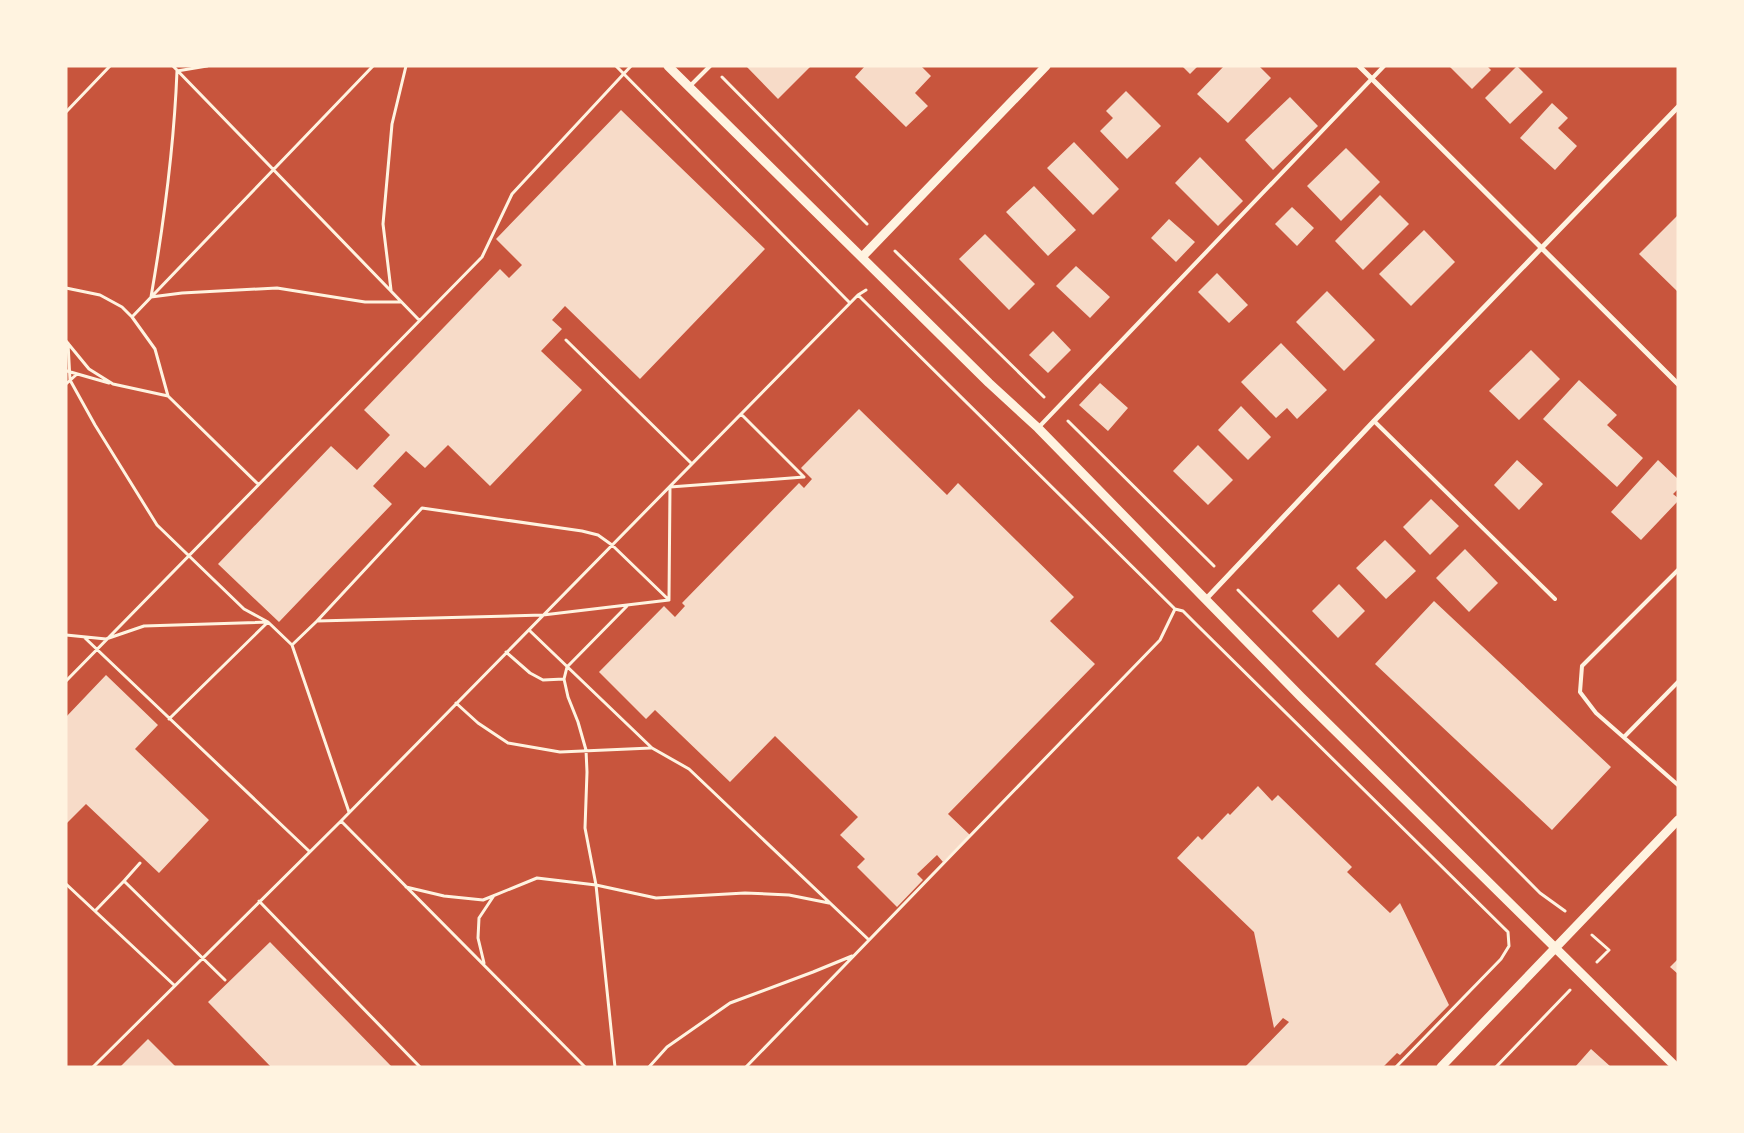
<svg xmlns="http://www.w3.org/2000/svg" width="1744" height="1133" font-family="'Noto Serif',serif">
<style>
.building{fill:#f7dbc8}
.lines{fill:none;stroke-linecap:round;stroke-linejoin:round}
.path{stroke:#fff3e0;stroke-width:3}
.service{stroke:#fff3e0;stroke-width:4}
.minor{stroke:#fff3e0;stroke-width:5}
.tertiary{stroke:#fff3e0;stroke-width:9}
</style>
<rect width="100%" height="100%" fill="#c8553d"/>
<path class="building" d="M746,66h65l-33,33z
M865,66h56l10,10 -16,17 13,13 -22,21 -51,-50z
M1182,66h16l-8,8z
M1224,66h35l12,12 -43,45 -31,-29z
M1449,66h38l4,4 -19,19z
M1517,66l26,26 -33,32 -25,-26z
M1126,91l35,35 -34,33 -27,-28 13,-13 -7,-7z
M1290,97l28,29 -45,44 -28,-30z
M1552,103l16,15 -10,10 19,18 -22,24 -35,-32z
M621,110l144,139 -125,130 -75,-73 -13,14 10,9 -21,22 41,39 -92,96 -42,-41 -23,23 -19,-17 -33,35 19,18 -113,118 -61,-58 113,-118 26,24 33,-35 -26,-25 136,-141 9,9 13,-13 -26,-26z
M1074,142l45,47 -26,26 -46,-47z
M1346,148l34,34 -39,39 -34,-35z
M1200,157l43,44 -25,25 -43,-43z
M1034,186l42,44 -28,26 -42,-44z
M1380,195l29,29 -46,46 -28,-29z
M1292,207l22,21 -17,18 -22,-22z
M1678,215v77l-39,-38z
M1169,219l26,23 -19,20 -25,-24z
M1424,230l31,32 -44,44 -32,-32z
M985,234l50,50 -26,26 -50,-51z
M1076,266l34,31 -20,21 -34,-32z
M1217,273l31,32 -19,18 -31,-31z
M1327,291l48,49 -31,31 -48,-49z
M1053,331l18,19 -23,23 -19,-18z
M1281,343l46,47 -30,29 -10,-11 -11,10 -35,-36z
M1531,350l29,29 -41,41 -30,-29z
M1579,380l38,35 -10,10 36,33 -26,29 -74,-68z
M1100,383l28,25 -20,23 -29,-26z
M1241,406l30,31 -23,23 -30,-30z
M859,409l88,86 11,-12 116,114 -24,24 45,43 -147,150 22,21 -27,27 -6,-7 -20,19 6,6 -26,27 -40,-40 8,-8 -25,-24 18,-18 -83,-81 -45,46 -75,-72 -9,9 -47,-47 65,-66 11,11 10,-11 -3,-3 117,-120 5,5 8,-9 -11,-11z
M1198,445l35,35 -25,25 -35,-34z
M1517,460l26,24 -24,26 -25,-25z
M1658,460l20,19v10l-5,5 5,4v3l-37,39 -30,-28z
M1431,499l28,27 -29,29 -27,-28z
M1385,540l31,31 -30,28 -30,-31z
M1465,549l33,34 -29,29 -33,-34z
M1339,584l26,27 -27,27 -26,-27z
M1434,601l177,166 -59,63 -177,-166z
M106,675l52,50 -23,24 74,71 -50,53 -73,-69 -20,20v-107z
M1258,786l14,15 6,-6 74,72 -5,5 43,41 10,-10 49,102 -49,50 -3,-2 -14,14h-138l44,-45 -6,-4 -9,10 -20,-96 -77,-74 21,-22 4,4 26,-27 2,2z
M270,942l122,125h-121l-63,-65z
M1678,959v15l-8,-7z
M148,1039l28,28h-56z
M1591,1049l20,18h-36z"/>
<g class="lines">
<path class="path" d="M173,66l246,254
M207,66l-30,5c-3,76 -13,151 -26,226l31,-4 95,-5 88,14h36
M616,66l234,237
M722,77l145,147
M66,112l44,-46
M895,251l149,146
M66,288l34,7 22,12 10,10 23,32 13,47 90,88
M391,290l-8,-66 9,-100 14,-58
M858,295l317,314 8,2 14,14 311,307 1,14 -8,13 -105,108
M132,317l241,-251
M566,340l126,124
M66,341l23,28 24,15 55,12
M68,343l2,37 25,45 62,100 87,84 24,13 -99,97
M67,371l42,12
M66,384l11,-10
M741,414l63,63
M1068,421l146,145
M1238,590l302,303 25,18
M669,599l1,-112 134,-10
M317,621l105,-113 160,23 16,4 14,10 57,55
M529,630l123,118 37,21 180,171
M66,635l40,4 38,-13 124,-4 24,23 25,-24 226,-6 126,-15
M85,638l224,213
M292,645l57,167
M506,652l24,21 13,7 21,-1
M66,681l416,-424 30,-63 119,-128
M456,703l22,20 30,20 52,9 91,-4
M341,821l244,246
M124,881l16,-18
M66,884l108,101
M406,887l38,9 39,4 54,-22 59,7 60,13 89,-5 44,2 40,8
M259,901l161,166
M95,911l29,-30 101,99
M1592,935l17,15 -12,12
M484,963l-6,-25 1,-20 14,-21
M93,1067l248,-246 517,-526 8,-5
M615,1067l-19,-182 -11,-57 2,-56 -1,-22 -8,-28 -10,-25 -4,-18 3,-12 60,-61
M649,1067l18,-20 63,-44 83,-31 39,-16
M746,1067l414,-427 15,-31
M1496,1067l74,-77"/>
<path class="service" d="M690,86l20,-20
M1374,421l181,178
M1038,428l346,-362
M1678,570l-96,96 -2,26 16,21 82,72
M1624,737l54,-55"/>
<path class="minor" d="M1359,66l319,318
M1206,599l168,-178 304,-314"/>
<path class="tertiary" d="M668,66l321,317 49,45 263,269 375,370
M862,257l184,-191
M1441,1067l237,-247"/>
</g>
<rect width="1744" height="1133" fill="none" stroke="#fff3e0" stroke-width="135"/>
</svg>
